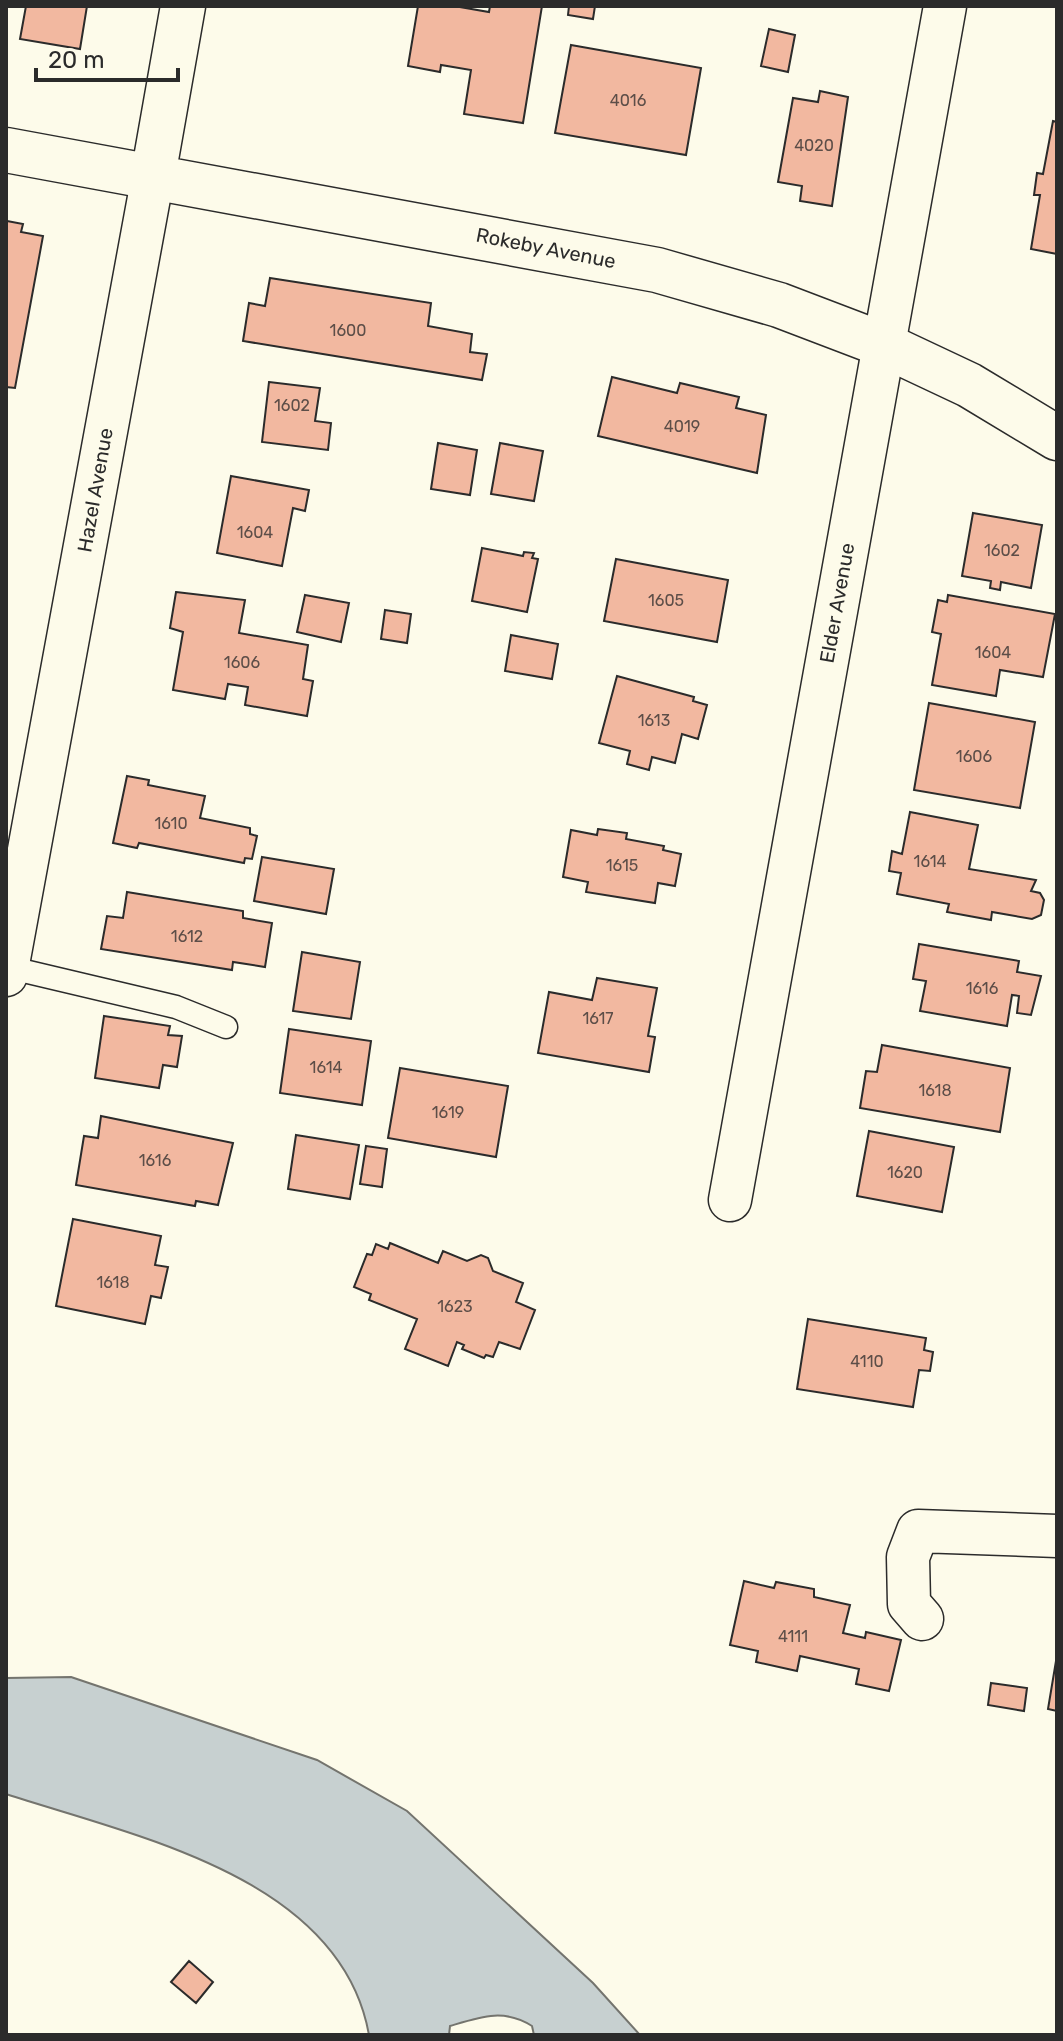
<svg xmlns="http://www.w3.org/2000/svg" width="1063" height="2041" font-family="Rubik,sans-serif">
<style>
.water{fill:#c7d0d0;stroke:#74746e;stroke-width:2}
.building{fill:#f2b8a0;stroke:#2b2b2b;stroke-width:2}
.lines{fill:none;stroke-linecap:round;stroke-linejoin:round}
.service-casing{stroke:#2b2b2b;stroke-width:25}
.minor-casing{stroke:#2b2b2b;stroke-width:45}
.tertiary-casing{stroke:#2b2b2b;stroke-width:47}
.service{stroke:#fdfbea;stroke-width:22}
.minor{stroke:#fdfbea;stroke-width:42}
.tertiary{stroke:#fdfbea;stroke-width:44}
.labels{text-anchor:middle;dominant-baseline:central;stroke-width:6;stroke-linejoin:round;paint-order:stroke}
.number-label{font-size:16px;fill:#5d4e48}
.street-label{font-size:20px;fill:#2b2b2b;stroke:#fdfbea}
</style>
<rect width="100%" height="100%" fill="#fdfbea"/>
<path class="water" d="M71,1677l246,83 90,51 186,172 47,52h-106l-2,-9c-28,-18 -52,-9 -82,0l-1,9h-80c-28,-158 -235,-199 -363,-241v-116z"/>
<path class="building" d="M26,6h61l-7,43 -60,-10z
M418,6h36l35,6 1,-6h52l-19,117 -59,-9 7,-44 -30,-5 -1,7 -32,-6z
M569,6h26l-2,13 -25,-4z
M769,29l26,6 -7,37 -27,-6z
M571,45l130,23 -15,87 -131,-22z
M820,91l28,6 -16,109 -32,-5 2,-15 -24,-4 15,-84 25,4z
M1053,121l4,1v132l-26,-5 9,-54h-6l3,-22 6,1z
M7,221l16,3 -2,8 22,4 -28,152 -9,-1z
M270,278l161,25 -3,23 44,8 -2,18 17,2 -5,26 -239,-39 6,-38 16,3z
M612,377l65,16 3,-10 59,14 -3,11 30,7 -9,58 -159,-37z
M269,382l51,6 -5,33 16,2 -3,27 -66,-8z
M438,443l39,7 -7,45 -39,-6z
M500,443l43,8 -9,50 -43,-7z
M231,476l78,14 -4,21 -12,-3 -11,58 -65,-13z
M973,513l69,12 -11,63 -30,-6 -1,8 -10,-2 1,-7 -29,-5z
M482,548l41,8 1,-4 10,1 -2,5 6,1 -11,53 -55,-11z
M616,559l112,21 -11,62 -113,-21z
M176,592l69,8 -6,33 69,12 -5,34 10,2 -6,35 -62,-11 3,-18 -20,-3 -3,15 -52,-9 10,-58 -13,-4z
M305,595l44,8 -8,39 -44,-10z
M948,595l107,19 -12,63 -43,-7 -4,26 -64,-11 9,-51 -9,-2 6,-32 9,2z
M385,610l26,4 -4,29 -26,-4z
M511,635l47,9 -6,35 -47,-8z
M617,676l77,21 -1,4 14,4 -9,34 -16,-5 -7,29 -23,-6 -3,13 -22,-6 3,-13 -31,-8z
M929,703l106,19 -15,86 -106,-18z
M127,776l22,4 -1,5 57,11 -5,22 50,10v6l7,2 -5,23 -7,-1 -1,5 -105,-20 -2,5 -24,-5z
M910,812l68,13 -9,44 67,11 -5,11 9,2 4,7 -3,15 -9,4 -40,-7 -1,8 -44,-8 2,-8 -52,-10 4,-21 -12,-2 3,-20 10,3z
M598,829l29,4 -1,6 38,7 -1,4 18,4 -6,32 -17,-3 -3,20 -69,-11 2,-10 -25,-5 8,-47 26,5z
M262,857l72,12 -8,45 -72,-13z
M127,892l116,19v7l29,5 -7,44 -32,-5 -1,8 -131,-21 6,-33 16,2z
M919,944l100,17 -2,11 24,4 -10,39 -14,-2 2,-17 -7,-1 -5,31 -87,-15 6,-30 -13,-2z
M302,952l58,10 -9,57 -58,-8z
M597,978l60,10 -9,48 7,1 -6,35 -111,-19 11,-61 43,8z
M104,1016l66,10 -2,9 14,1 -5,31 -14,-2 -4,23 -64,-10z
M289,1029l82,12 -9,64 -82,-12z
M882,1045l128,23 -10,64 -140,-24 6,-37 11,1z
M400,1068l108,18 -12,71 -108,-19z
M101,1116l132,27 -15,62 -22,-4 -1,5 -119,-21 8,-49 14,2z
M869,1131l85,16 -12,65 -85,-16z
M296,1135l63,10 -9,54 -62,-10z
M366,1146l21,3 -5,38 -22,-3z
M73,1219l88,17 -6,29 13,2 -7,31 -10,-2 -6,28 -89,-18z
M390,1243l48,20 5,-12 24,10 14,-6 7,3 5,13 30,12 -7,19 19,8 -15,39 -21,-7 -6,15 -7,-2 -2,3 -22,-9 2,-4 -7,-3 -9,24 -43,-17 12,-30 -48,-19 2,-6 -17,-7 13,-33 5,1 4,-11 12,5z
M808,1319l118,19 -2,12 9,2 -3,19 -11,-1 -6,37 -116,-18z
M744,1581l30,7 2,-6 38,7v8l36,8 -7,28 22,5 1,-6 35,8 -12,51 -33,-7 3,-15 -59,-13 -3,15 -41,-9 2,-11 -28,-6z
M1057,1655v56l-9,-2z
M991,1683l36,5 -3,23 -36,-6z
M189,1961l24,21 -17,21 -25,-21z"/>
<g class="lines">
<g class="service-casing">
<path id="service" d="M7,967l169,40 50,20"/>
</g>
<g class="minor-casing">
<path id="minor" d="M6,975l147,-799
M730,1200l215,-1194
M922,1619l-13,-15 -1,-47 10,-26 139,5"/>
</g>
<g class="tertiary-casing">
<path id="tertiary" d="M6,150l651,120 122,35 105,40 85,40 88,53
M153,176l30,-170"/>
</g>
<use href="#service" class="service"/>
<use href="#minor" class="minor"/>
<use href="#tertiary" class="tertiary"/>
</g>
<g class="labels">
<g class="number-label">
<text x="628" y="100">4016</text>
<text x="814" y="145">4020</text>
<text x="348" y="330">1600</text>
<text x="292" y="405">1602</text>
<text x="682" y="426">4019</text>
<text x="255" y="532">1604</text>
<text x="1002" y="550">1602</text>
<text x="666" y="600">1605</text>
<text x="993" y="652">1604</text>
<text x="242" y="662">1606</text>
<text x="654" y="720">1613</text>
<text x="974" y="756">1606</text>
<text x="171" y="823">1610</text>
<text x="930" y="861">1614</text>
<text x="622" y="865">1615</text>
<text x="187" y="936">1612</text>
<text x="982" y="988">1616</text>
<text x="598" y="1018">1617</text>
<text x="326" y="1067">1614</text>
<text x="935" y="1090">1618</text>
<text x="448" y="1112">1619</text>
<text x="155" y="1160">1616</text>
<text x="905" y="1172">1620</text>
<text x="113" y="1282">1618</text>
<text x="455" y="1306">1623</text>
<text x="867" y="1361">4110</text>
<text x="793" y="1636">4111</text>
</g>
<g class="street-label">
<text transform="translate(546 248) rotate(11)">Rokeby Avenue</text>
<text transform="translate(95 490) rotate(-80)">Hazel Avenue</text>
<text transform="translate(837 603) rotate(-80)">Elder Avenue</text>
</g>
</g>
<rect width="1063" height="2041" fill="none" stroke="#2b2b2b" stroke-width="16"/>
<path d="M36 68v12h142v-12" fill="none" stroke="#2b2b2b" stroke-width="4"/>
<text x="48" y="68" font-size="24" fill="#2b2b2b" stroke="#fdfbea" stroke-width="6" paint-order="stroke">20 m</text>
</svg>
